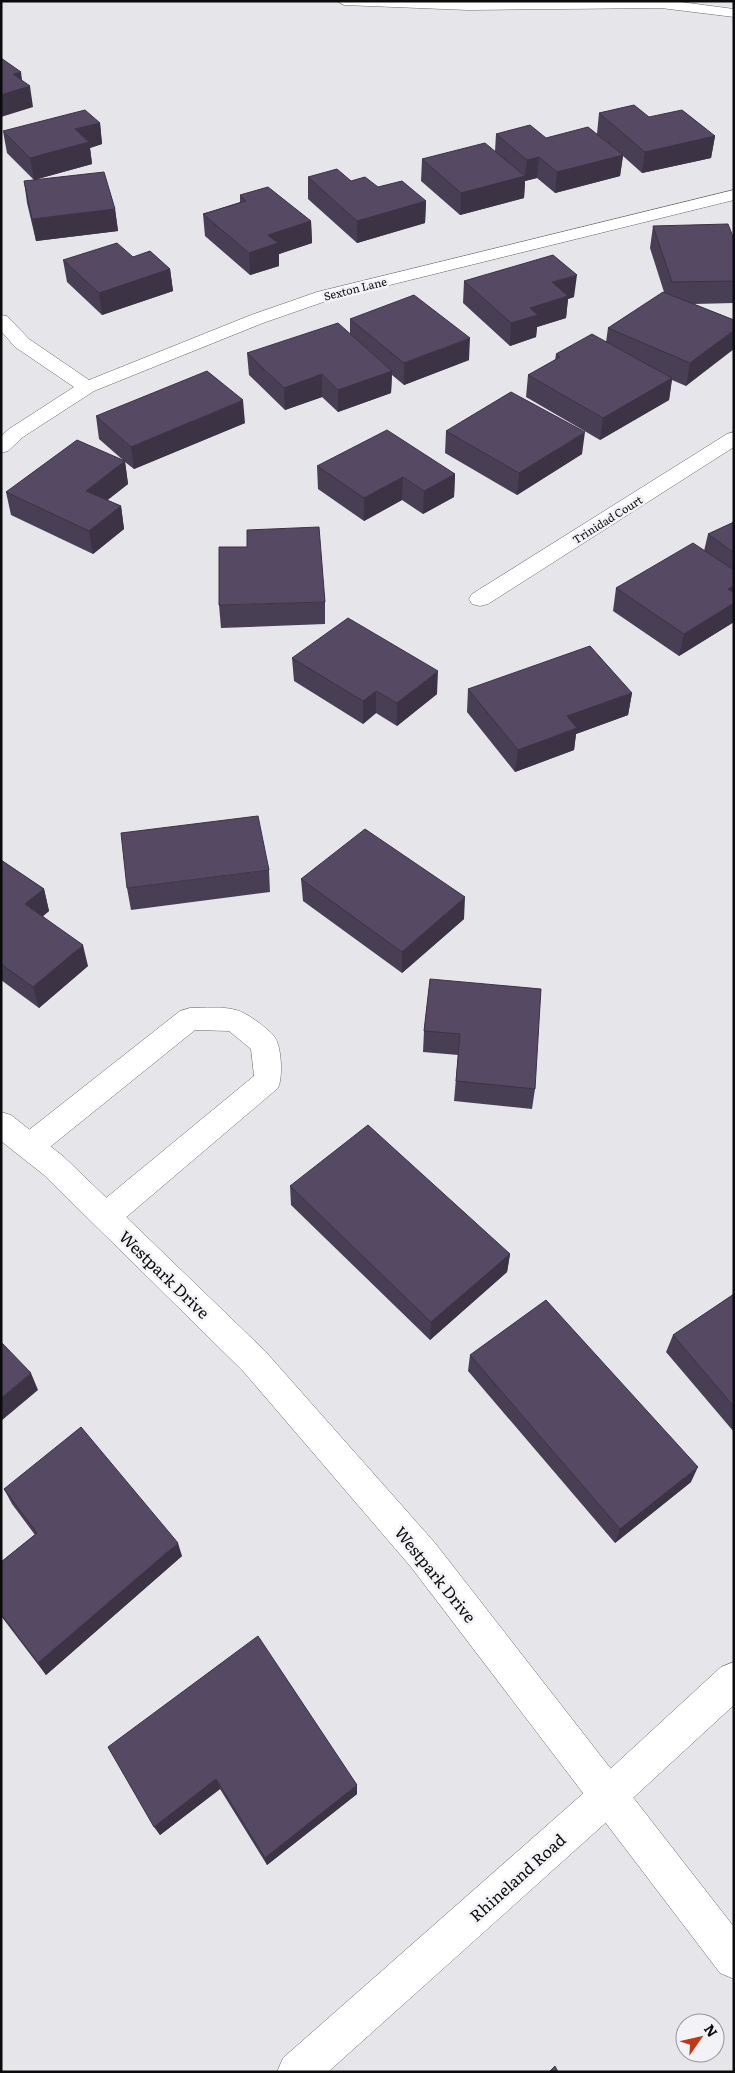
<svg xmlns="http://www.w3.org/2000/svg" width="735" height="2073" font-family="Literata,serif">
<style>
.lines{fill:none;stroke-linecap:round;stroke-linejoin:round}
.minor-casing{stroke:#68686b;stroke-width:1}
.tertiary-casing{stroke:#68686b;stroke-width:1}
.minor{fill:#fff;fill-rule:evenodd}
.tertiary{fill:#fff;fill-rule:evenodd}
.wall{fill:#493f55}
.shaded-wall{fill:#3c3345}
.building{fill:#554963;stroke:#3c3345}
.labels{text-anchor:middle;dominant-baseline:central;stroke-width:5;stroke-linejoin:round;paint-order:stroke}
.far-street-label{font-size:11px;fill:#0b0b0d;stroke:#f3f3f7}
.near-street-label{font-size:16px;fill:#0b0b0d;stroke:#f3f3f7}
</style>
<rect width="100%" height="100%" fill="#e6e6ea"/>
<g class="lines">
<g class="minor-casing">
<path id="minor" d="M337,1h336l61,8v8l-73,-9 -193,2 -124,-5z
M734,190v10l-405,100 -66,23 -169,68 -71,46 -15,14 -7,2v-17l8,-7 65,-42 -59,-40 -14,-16v-16l6,1 22,23 60,41 162,-65 66,-23z
M734,432v15l-246,157 -8,2 -8,-2 -3,-5 3,-5 255,-160z
M190,1008c15,0 32,-2 46,2 10,2 31,18 38,26 8,10 9,42 4,52l-161,137 -11,4 -11,-4 -4,-9 4,-9 159,-131 -3,-27 -22,-18 -34,-1 -155,125 -10,3 -10,-3 -4,-9 4,-9 160,-126z
M734,1662v43l-113,104 -293,263h-51l6,-14 312,-275 126,-116z"/>
</g>
<g class="tertiary-casing">
<path id="tertiary" d="M1,1112l10,3 53,42 201,194 170,192 299,384v52l-14,-6 -309,-406 -168,-196 -199,-196 -43,-34z"/>
</g>
<use href="#minor" class="minor"/>
<use href="#tertiary" class="tertiary"/>
</g>
<path class="wall" d="M599,113l50,4 66,19 -4,22 -69,15 -19,-17 -3,20 -65,17 -18,-15 -12,3 -1,17 -64,17 -39,-34 1,-22 73,-8 1,-17 50,4 51,-4z
M100,123l2,21 -12,4 2,16 -58,16 -27,-27 -4,-22z
M308,177l43,4 27,6 48,14 -1,22 -68,20 -49,-44z
M24,181l91,28 3,22 -82,10 -9,-38z
M240,195l71,26 1,22 -33,11v12l-29,9 -45,-39 -2,-22 37,-12z
M653,226l81,13v64l-40,1 40,16 -48,66 -14,-6 -3,20 -69,40 -74,-43 2,-22 27,-15 1,-6 50,-12 2,-14 56,-36 -14,-44z
M133,257l37,12 3,22 -71,24 -35,-33 -4,-22z
M464,281l110,16 -6,2 -2,19 -29,9 -1,10 -26,9 -47,-43z
M350,319l119,41 -65,25 -12,-10 -1,18 -53,19 -16,-15 -37,13 -36,-35 -2,-22 103,-19z
M96,416l149,7 -111,46 -9,-7 3,22 -21,16 14,6 3,23 -31,25 -82,-39 -5,-23 117,-32 -24,-21z
M446,431l136,23 -65,41 -72,-42z
M317,466l138,8 -1,23 -31,17 -21,-14 -38,21 -46,-32z
M734,522v100l-55,34 -66,-45 3,-23 88,-37 4,-17z
M325,602v22l-104,4 -2,-23z
M292,658l145,36 -40,32 -21,-13 -13,11 -69,-43z
M468,689l164,4 -4,22 -52,19 -2,16 -59,22 -48,-60z
M1,860l43,29 5,22 -6,5 45,50 -49,42 -38,-28z
M269,870l1,22 -139,18 -4,-22z
M301,879l163,40 -62,54 -99,-72z
M430,979l105,110 -3,20 -78,-8 4,-46 -35,-3 1,-21z
M290,1186l220,68 -3,18 -77,68 -139,-135z
M734,1294v138l-68,-80 7,-17z
M470,1355l221,127 -76,61 -147,-172z
M4,1489l178,67 -136,119 -45,-59v-54l34,-27 -23,-31z
M108,1747l249,47 -90,71 -47,-76 -60,46z"/>
<path class="shaded-wall" d="M21,72l2,16 7,-2 3,21 -32,10v-22l12,-21z
M100,123l2,21 -12,4 2,16 -58,16 -4,-22 45,-29z
M715,136l-4,22 -69,15 3,-21z
M623,155l-3,21 -65,17 2,-21z
M539,157l-2,21 -12,3 -1,17 -64,17 1,-22 64,-17 2,-16z
M426,201l-1,22 -68,20v-22z
M115,209l3,22 -82,10 -4,-22z
M311,221l1,22 -33,11v12l-29,9 -1,-22 19,-18z
M170,269l3,22 -71,24 -3,-22z
M577,275l-3,22 -6,2 -2,19 -29,9 -1,10 -26,9 1,-23 19,-15 22,-26z
M734,330v19l-48,37 4,-23z
M470,338l-1,22 -65,25v-22z
M392,371l-1,22 -53,19v-22z
M322,374v23l-37,13 -1,-22z
M672,378l-3,22 -69,40 3,-22z
M243,400l2,23 -111,46 -3,-22z
M585,432l-3,22 -65,41 2,-22z
M125,461l3,23 -38,30 -4,-23z
M455,474l-1,23 -31,17 1,-23z
M403,477l-1,23 -38,21v-23z
M121,506l3,23 -31,25 -4,-23z
M734,586v36l-55,34 5,-22 44,-45z
M438,671l-1,23 -40,32v-23z
M376,691v22l-13,11v-23z
M632,693l-4,22 -52,19 -2,16 -59,22 3,-22 49,-34z
M44,889l5,22 -18,15 -6,-22z
M465,897l-1,22 -62,54v-21z
M83,945l5,21 -49,42 -6,-21z
M510,1254l-3,18 -77,68 1,-18z
M31,1373l7,17 -37,31v-23z
M698,1467l-7,15 -76,61 5,-14z
M178,1543l4,13 -136,119 -8,-12z
M216,1779l4,10 -60,46 -6,-8z
M357,1785v9l-90,71 -2,-7z"/>
<path class="building" d="M1,58l20,14 -8,2 17,12 -29,9z
M634,105l15,12 33,-7 33,26 -70,16 -46,-39z
M85,110l15,13 -25,6 14,13 -59,16 -27,-27z
M530,125l16,13 42,-11 35,28 -66,17 -18,-15 -12,3 -31,-26z
M485,143l40,33 -64,17 -39,-34z
M337,169l14,12 14,-4 13,10 24,-6 24,20 -69,20 -49,-44z
M104,172l11,37 -83,10 -8,-38z
M268,187l43,34 -43,14 10,8 -29,10 -46,-39 43,-13 -6,-6z
M728,224l6,15v42l-62,1 -19,-56z
M117,243l16,14 17,-6 20,18 -71,24 -36,-33z
M553,255l24,20 -25,7 16,14 -38,12 8,7 -27,8 -47,-42z
M663,292l71,28v10l-44,33 -82,-35z
M414,295l56,43 -66,25 -54,-44z
M338,323l54,48 -54,19 -16,-16 -38,14 -37,-35z
M592,334l80,44 -69,40 -75,-43 32,-18 -4,-3z
M207,371l36,29 -112,47 -35,-31z
M511,392l74,40 -66,41 -73,-42z
M387,430l68,44 -31,17 -21,-14 -39,21 -47,-32z
M77,440l48,21 -39,30 35,15 -32,25 -83,-39z
M734,522v31l-26,-19z
M319,527l6,75 -106,3v-58h28v-17z
M693,543l41,27v16l-6,3 6,4v10l-50,31 -68,-46z
M348,618l90,53 -41,32 -21,-12 -13,10 -71,-43z
M590,646l42,47 -65,23 10,12 -59,22 -50,-61z
M258,816l11,54 -142,18 -6,-55z
M365,829l100,68 -63,55 -101,-73z
M1,860l43,29 -19,15 58,41 -50,42 -32,-23z
M430,979l111,10 -6,100 -79,-8 4,-47 -36,-3z
M368,1125l142,129 -79,68 -141,-136z
M734,1294v113l-61,-72z
M546,1300l152,167 -78,62 -150,-174z
M1,1342l30,31 -30,25z
M81,1427l97,116 -140,120 -37,-49v-52l36,-29 -33,-44z
M258,1636l99,149 -92,73 -49,-79 -62,48 -46,-80z
M555,2066l3,6h-9z"/>
<g class="labels">
<g class="far-street-label">
<text transform="translate(355 288) rotate(-14)">Sexton Lane</text>
<text transform="translate(607 519) rotate(-32)">Trinidad Court</text>
</g>
<g class="near-street-label">
<text transform="translate(165 1274) rotate(44)">Westpark Drive</text>
<text transform="translate(436 1574) rotate(51)">Westpark Drive</text>
<text transform="translate(517 1877) rotate(-42)">Rhineland Road</text>
</g>
</g>
<rect width="735" height="2073" fill="none" stroke="#0b0b0d" stroke-width="5"/>
<g transform="translate(700 2038) rotate(56)"><circle r="24" fill="#f3f3f7" stroke="#969699"/>
<path d="M0-4L9 19L0 12L-9 19Z" fill="#c13717"/>
<text y="-8" font-size="14" font-weight="bold" text-anchor="middle" fill="#0b0b0d">N</text>
</g>
</svg>
